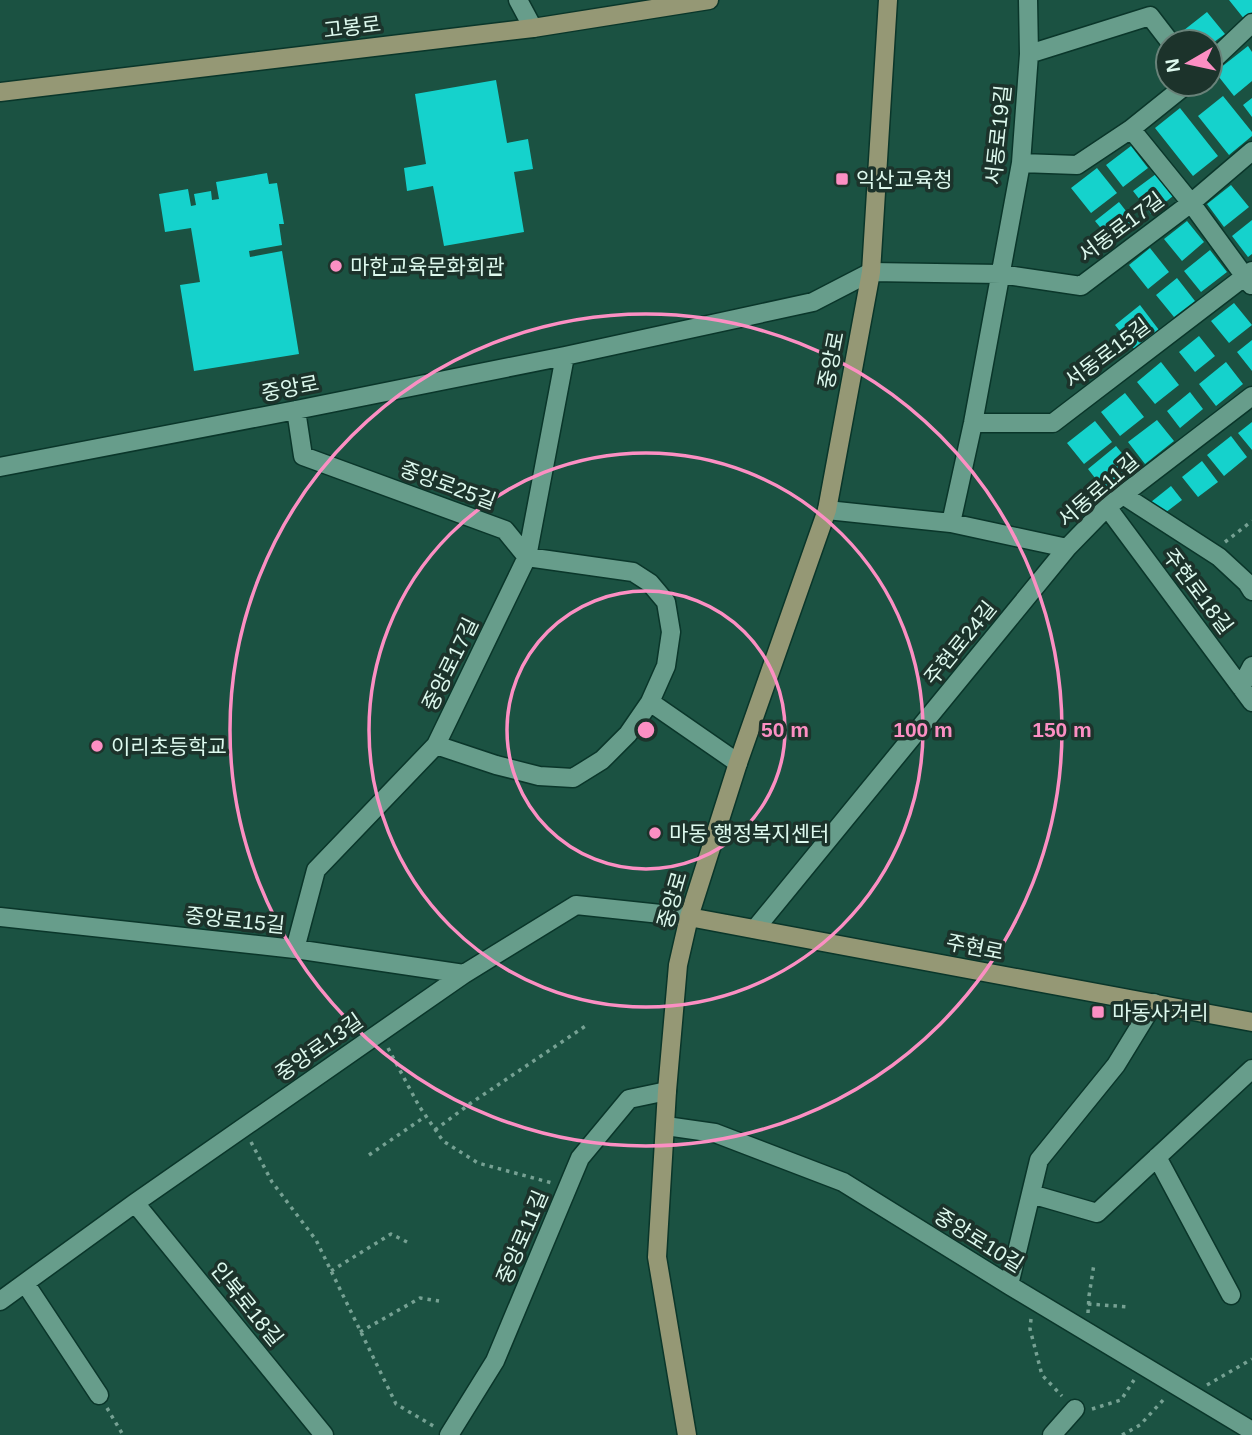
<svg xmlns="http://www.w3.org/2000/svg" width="1252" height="1435" font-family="Arial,'Noto Sans KR',sans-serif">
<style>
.building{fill:#15d2cc}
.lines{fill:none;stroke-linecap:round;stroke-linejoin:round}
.street-casing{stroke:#0a362a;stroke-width:21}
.secondary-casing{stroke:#0a362a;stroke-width:21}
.path{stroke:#76a193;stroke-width:3.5;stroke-dasharray:3.5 5;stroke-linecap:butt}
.street{stroke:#679d8b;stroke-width:18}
.secondary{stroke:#959875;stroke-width:18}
.ring{fill:none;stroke:#fc8fc3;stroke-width:3.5}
.poi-dot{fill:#fc8fc3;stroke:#1c332b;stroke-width:2.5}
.labels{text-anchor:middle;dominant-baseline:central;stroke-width:7;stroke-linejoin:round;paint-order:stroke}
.street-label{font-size:21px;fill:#ddf9ee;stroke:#1c332b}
.poi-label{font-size:21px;fill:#ddf9ee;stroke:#1c332b;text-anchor:start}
.centre{fill:#fc8fc3;stroke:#1c332b;stroke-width:3.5}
.ring-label{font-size:21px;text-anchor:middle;font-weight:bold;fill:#fc8fc3;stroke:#1c332b;stroke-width:7;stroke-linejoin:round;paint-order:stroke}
</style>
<rect width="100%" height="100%" fill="#1b5242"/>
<path class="building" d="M1229,0h23v14l-7,6z
M1207,12l18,22 -15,11v-3h-32l-4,-4z
M1248,46l4,6v29l-18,15 -19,-24z
M496,80l11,63 21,-4 5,30 -19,3 10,60 -80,14 -11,-60 -26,5 -3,-23 22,-4 -11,-70z
M1223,96l29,36v4l-23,19 -31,-39z
M1252,98v19l-9,-12z
M1180,108l38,48 -25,20 -38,-48z
M1131,146l17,22 -25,19 -17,-22z
M1097,168l20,25 -26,20 -20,-25z
M267,173l2,11 8,-1 7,41h-5l3,21 -33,6 1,6 32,-6 17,103 -105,17 -14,-86 20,-3 -9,-54 -26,4 -6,-38 29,-5 3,17 5,-1 -2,-11 17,-3 1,9 7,-1 -3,-17z
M1156,174l17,22 -22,18 -18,-23z
M1231,185l18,22 -25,20 -17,-23z
M1119,202l18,23 -23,19 -19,-23z
M1252,220v34l-4,3 -16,-21z
M1187,221l17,21 -22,19 -18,-22z
M1150,248l19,24 -21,17 -19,-24z
M1210,250l17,22 -26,20 -17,-21z
M1177,278l18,23 -21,16 -18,-22z
M1234,303l18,22 -23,18 -18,-22z
M1140,305l19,25 -24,20 -20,-25z
M1199,336l16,20 -20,16 -16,-20z
M1252,340v31l-15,-19z
M1161,362l18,23 -24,19 -18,-22z
M1226,362l17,22 -27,22 -17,-22z
M1190,392l13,17 -23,19 -13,-17z
M1125,393l19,24 -24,19 -19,-24z
M1157,420l17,21 -29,23 -17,-22z
M1095,421l17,21 -28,22 -17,-21z
M1252,422v28l-14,-17z
M1231,436l16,21 -23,19 -17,-21z
M1116,446l18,22 -29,23 -17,-22z
M1202,461l16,21 -20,15 -16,-20z
M1171,486l11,14 -21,16 -10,-14z"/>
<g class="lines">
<g class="street-casing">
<path id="street" d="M518,0l15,28
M1029,54l121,-38 20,26
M1210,63l42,-40
M1131,129l60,74 60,82
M1021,163l56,2 54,-36 56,-45
M296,410l7,46 202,74 22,27 106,15 17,11 16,19 5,30 -5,34 -16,36 88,61
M973,423h80l199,-152
M0,467l296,-57 269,-54 248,-54 58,-30 129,2 81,12 110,-83 61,-52
M1123,495l96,62 28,26 5,8
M1107,507l145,195
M827,510l124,13 116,25 40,-41 145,-111
M951,523l22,-100 48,-260 8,-109 -1,-54
M1241,687l11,-21
M436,745l60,20 43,11 34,2 29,-18 26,-26 22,-32
M0,917l295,32 169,25
M755,929l312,-381
M295,949l21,-79 120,-125 91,-188 38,-201
M666,1126l49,7 128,49 166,103 243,146
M1157,1157l74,138
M1031,1194l66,19 155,-144
M135,1203l189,232
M25,1283l74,112
M1009,1285l30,-125 77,-95 38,-62
M0,1301l135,-98 329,-229 112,-69 113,12
M449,1435l46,-74 85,-203 49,-59 38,-8
M1052,1435l23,-26"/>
</g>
<g class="secondary-casing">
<path id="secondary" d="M0,92l533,-64 176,-28
M689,917l563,105
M687,1435l-30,-178 10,-166 11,-126 11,-48 49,-154 89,-253 44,-238 17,-272"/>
</g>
<path class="path" d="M1225,542l27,-21
M388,1048l31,58 24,35 35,22 74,20
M435,1130l36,-27 116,-78
M251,1142l21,40 44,58 80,164 39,23
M369,1155l57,-39
M331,1271l60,-37 16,8
M1088,1304l41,3
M1088,1313l1,-17 5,-32
M1031,1319l-1,10 12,46 20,21
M360,1332l60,-34 19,3
M1207,1385l45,-26
M107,1408l16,27
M1092,1409l29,-9 13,-20
M1122,1435l18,-10 25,-27"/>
<use href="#street" class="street"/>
<use href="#secondary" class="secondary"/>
</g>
<g class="ring">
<circle cx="646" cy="730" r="139"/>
<circle cx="646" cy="730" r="277"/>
<circle cx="646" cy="730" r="416"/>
</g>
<g class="poi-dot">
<rect x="835" y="172" width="14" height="14" rx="3.5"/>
<circle cx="336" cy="266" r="7"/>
<circle cx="97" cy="746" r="7"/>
<circle cx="655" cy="833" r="7"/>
<rect x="1091" y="1005" width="14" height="14" rx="3.5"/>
</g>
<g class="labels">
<g class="street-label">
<text transform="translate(352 27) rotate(-7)">고봉로</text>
<text transform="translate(998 135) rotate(-84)">서동로19길</text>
<text transform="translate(1121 227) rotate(-37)">서동로17길</text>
<text transform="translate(1107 353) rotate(-37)">서동로15길</text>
<text transform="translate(831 360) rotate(-79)">중앙로</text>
<text transform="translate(290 388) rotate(-11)">중앙로</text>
<text transform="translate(448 485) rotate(20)">중앙로25길</text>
<text transform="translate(1098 490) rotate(-41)">서동로11길</text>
<text transform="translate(1198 591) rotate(53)">주현로18길</text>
<text transform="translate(960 643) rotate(-51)">주현로24길</text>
<text transform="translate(450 664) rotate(-64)">중앙로17길</text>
<text transform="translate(672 900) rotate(-74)">중앙로</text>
<text transform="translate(235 920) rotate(6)">중앙로15길</text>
<text transform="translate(975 947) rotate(11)">주현로</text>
<text transform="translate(319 1047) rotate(-35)">중앙로13길</text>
<text transform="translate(522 1237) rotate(-67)">중앙로11길</text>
<text transform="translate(979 1240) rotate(32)">중앙로10길</text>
<text transform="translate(247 1304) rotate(51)">인북로18길</text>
</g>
<g class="poi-label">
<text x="856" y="179">익산교육청</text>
<text x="350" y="266">마한교육문화회관</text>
<text x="111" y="746">이리초등학교</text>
<text x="669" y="833">마동 행정복지센터</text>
<text x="1112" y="1012">마동사거리</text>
</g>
</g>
<circle cx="646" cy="730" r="10" class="centre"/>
<g class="ring-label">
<text x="785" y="737">50 m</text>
<text x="923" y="737">100 m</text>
<text x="1062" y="737">150 m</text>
</g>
<g transform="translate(1189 63) rotate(261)"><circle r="33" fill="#1c332b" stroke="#698279" stroke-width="2"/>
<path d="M0-5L12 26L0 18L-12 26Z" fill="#fc8fc3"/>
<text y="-10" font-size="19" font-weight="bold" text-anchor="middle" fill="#ddf9ee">N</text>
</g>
</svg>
